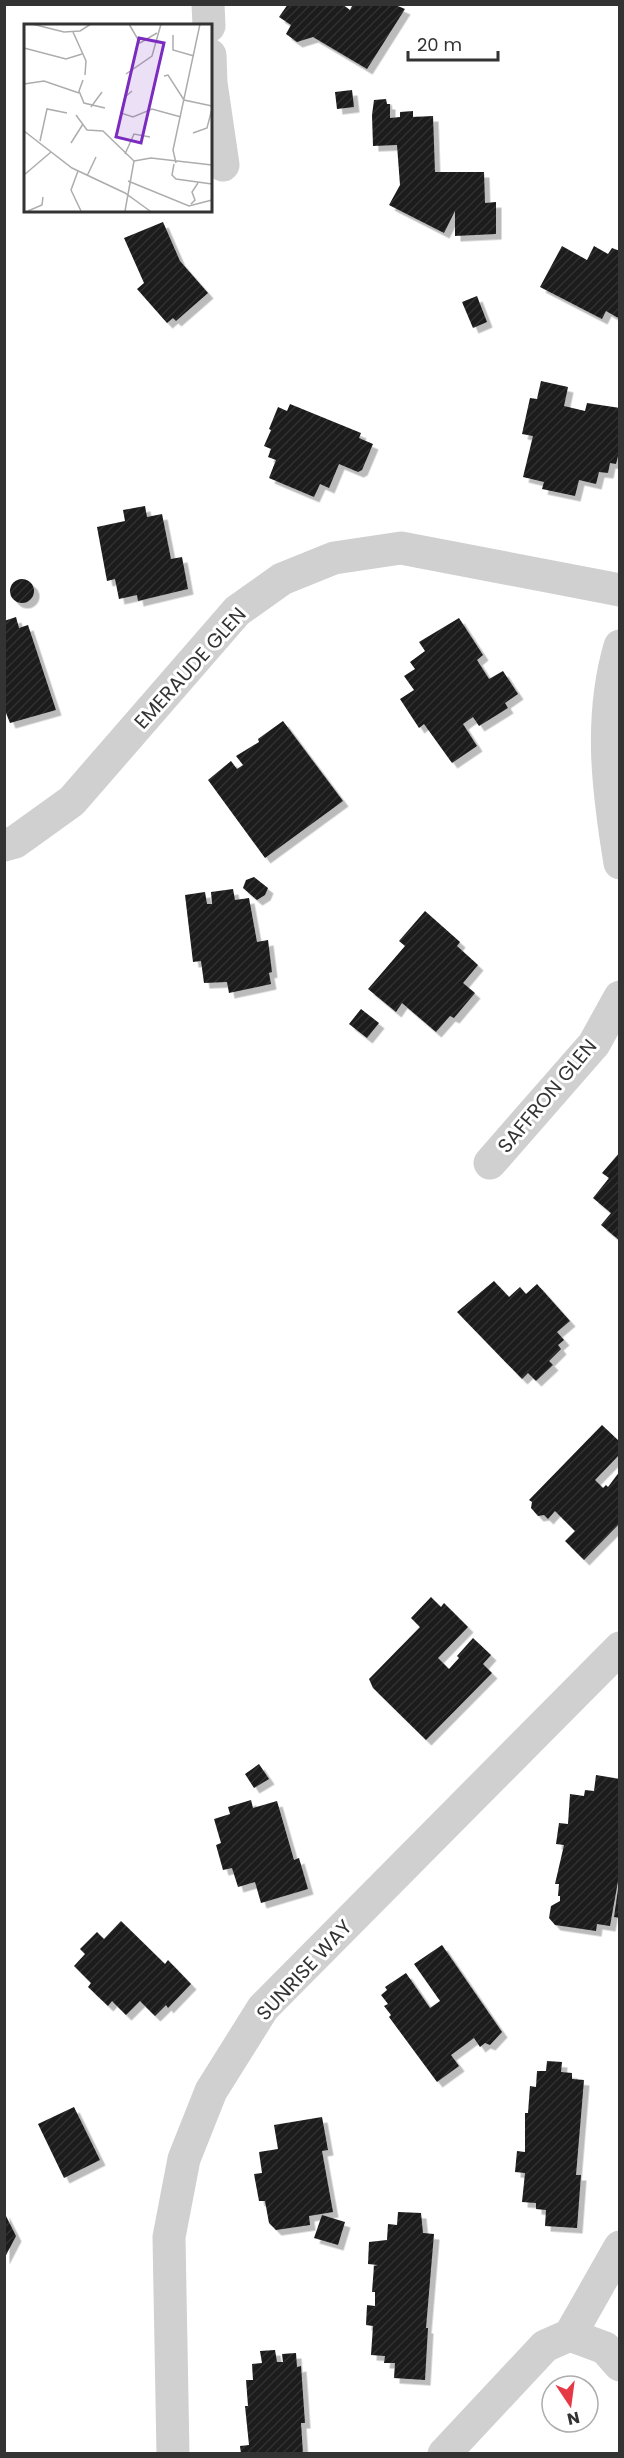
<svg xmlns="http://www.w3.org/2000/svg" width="624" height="2458" font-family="Poppins,sans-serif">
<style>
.building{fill:url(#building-hatch);filter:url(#shadow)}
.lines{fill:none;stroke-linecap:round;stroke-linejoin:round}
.minor{stroke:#d0d0d0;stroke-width:33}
.labels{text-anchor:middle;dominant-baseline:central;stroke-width:6;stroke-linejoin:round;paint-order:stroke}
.street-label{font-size:20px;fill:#333;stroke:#fff}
.inset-road{fill:none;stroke:#adadad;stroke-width:1.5}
.view{fill:#7b2cbf;fill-opacity:0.15;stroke:#7b2cbf;stroke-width:3}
.inset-edge{fill:none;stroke:#333;stroke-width:3}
</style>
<defs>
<pattern id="building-hatch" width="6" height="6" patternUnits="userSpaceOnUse" patternTransform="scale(1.5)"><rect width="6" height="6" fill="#1a1a1a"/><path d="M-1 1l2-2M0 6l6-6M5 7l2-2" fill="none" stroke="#333"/></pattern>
<filter id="shadow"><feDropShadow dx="5.5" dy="5.5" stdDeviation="0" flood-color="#0004"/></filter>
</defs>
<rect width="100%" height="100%" fill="#fff"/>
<path class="building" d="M288,4h54l8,6 3,-6h40l12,5 -38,60 -54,-32 -16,5 -11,-8 5,-9 -12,-8z
M352,90l2,17 -17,2 -2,-17z
M386,99l1,5h3v14l10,-1v-5l13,-1v6l20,-1 2,56h49l1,31 11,-1v32l-41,2v-25l-11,22 -55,-28 11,-20 -3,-40 -24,1 -1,-31 2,-15z
M163,222l17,39 28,32 -32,28 -3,-3 -6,5 -30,-34 7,-6 -20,-45z
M562,246l25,14 7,-14 14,8 4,-6 8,3v68l-14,-8 -4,8 -62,-32z
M477,296l10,26 -14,6 -11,-26z
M541,381l27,6 -4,19 21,5 2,-8 33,5v40l-4,16 -6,-1 -2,10 -9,-1 -3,12 -17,-4 -4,16 -33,-7 2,-7 -21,-5 10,-41 -11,-2 8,-36 7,1z
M290,404l71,29 -2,5 14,6 -11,26 -4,2 -19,-8 -10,24 -9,-4 -6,13 -45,-19 7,-18 -8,-3 3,-8 -7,-3 7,-16 -2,-1 9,-22 9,4z
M145,506l2,11 15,-3 9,45 11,-2 6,32 -50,12 -1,-6 -18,4 -4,-20 -8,2 -10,-54 28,-6 -2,-11z
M10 591a12 12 0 1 1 24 0a12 12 0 1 1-24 0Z
M16,617l3,11 9,-3 28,85 -46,13 -6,-15v-87z
M459,618l24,37 -6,5 12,19 14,-8 15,23 -13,9 3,5 -29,18 -6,-9 -10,7 14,22 -25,17 -28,-39 -5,4 -19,-29 14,-9 -10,-14 11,-7 -5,-7 15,-11 -6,-9z
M283,721l60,80 -78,57 -57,-78 23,-19 6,8 6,-4 -7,-9 23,-14 -1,-3z
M254,877l14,11 -3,7 -8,5 -14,-12 3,-8z
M233,889l2,11 14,-2 8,44 11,-2 4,32 -3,1 2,11 -42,9 -2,-11 -23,1 -3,-22 -8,1 -8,-67 20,-3 2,12h5l-1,-12z
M425,911l35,31 -3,4 21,19 -15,18 12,10 -21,25 -4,-2 -14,16 -34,-29 -6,9 -28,-23 37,-43 -6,-5z
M361,1009l18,14 -12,15 -18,-14z
M620,1152v89l-19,-16 10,-12 -18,-15 16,-20 -7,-5z
M494,1281l15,16 11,-10 6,7 11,-10 33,37 -13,11 7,8 -6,5 3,4 -12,12 4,4 -17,16 -8,-8 -6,6 -65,-67z
M602,1425l18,17v12l-25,26 8,8 3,-3 2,2 12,-16v52l-36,37 -19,-19 10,-10 -20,-20 -7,8 -4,-4 -6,1 -7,-8 1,-6 -3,-2z
M431,1597l10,10 3,-4 24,24 -30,31 11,11 10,-11 -2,-2 16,-18 18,17 -8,9 9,9 -66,67 -53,-52 -4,-9 51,-52 -9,-9z
M259,1764l10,15 -15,9 -9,-14z
M596,1775l24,4v91l-10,56 -13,-2 -1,7 -41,-6 -6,-7 2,-12 9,-5v-5h-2l1,-12h-4l9,-39 -8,-1 3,-21 9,1 2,-30 14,2 1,-6 9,1z
M251,1800l2,8 24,-7 17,59 5,-2 9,31 -47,14 -6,-21 -17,5 -6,-19 -9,2 -7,-25 5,-2 -7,-24 16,-5 -2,-7z
M618,1889h2v29l-6,-1z
M121,1921l44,43 3,-4 23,24 -23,24 -2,-3 -11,11 -15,-15 -14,14 -14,-14 -4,5 -20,-19 3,-4 -17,-17 11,-12 -5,-5 17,-17 7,7z
M442,1945l60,87 -12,13 -5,-2 -5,4 -6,-9 -23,17 8,11 -22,16 -48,-65 2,-2 -7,-9 4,-2 -7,-9 6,-5 -2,-3 21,-14 24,35 10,-7 -26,-37z
M547,2061l15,1 -1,10 11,1v6l12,1 -8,95h5l-4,53 -32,-2 1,-16 -10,-1v-6l-14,-1 3,-29 -10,-1 2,-21 8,1v-39h3l2,-27 6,1 1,-16h9z
M74,2107l26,53 -36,18 -26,-54z
M322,2117l6,33 -6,1 11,61 -24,4 1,9 -34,5 -7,-7 -4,-22h-6l-5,-27 8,-1 -3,-21 19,-3 -4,-24z
M4,2212l12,24 -12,23z
M398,2212l23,1 2,20 11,1 -8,94h2l-3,52 -31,-2 1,-15h-11l1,-7 -14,-1 2,-29 -7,-1 1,-20 8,1v-14h-3l2,-26 4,-1 -10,-1 1,-22 18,-2 1,-16 9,1z
M322,2215l23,7 -7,23 -24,-7z
M275,2350l2,12h6l-1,-8 14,-1 1,14 4,-1 4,57h-4l2,31h-62l-1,-8 9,-1 -4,-39h3l-2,-26h7l-1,-16 10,-1 -2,-12z"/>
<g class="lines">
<path class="minor" d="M208,4l1,22
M210,55l1,28 12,82
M620,646c-21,72 -12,144 0,217
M4,845l11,-3 57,-41 165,-190 45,-32 52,-21 67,-10 219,42
M490,1163l104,-119 26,-47
M570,2335l50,-88
M173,2454l-4,-217 15,-78 27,-68 52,-83 357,-360
M444,2454l101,-108 25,-11 35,13 15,17"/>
</g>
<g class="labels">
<g class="street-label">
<text transform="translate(190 668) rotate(-48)">EMERAUDE GLEN</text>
<text transform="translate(547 1096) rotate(-50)">SAFFRON GLEN</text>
<text transform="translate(304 1970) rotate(-47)">SUNRISE WAY</text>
</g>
</g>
<g transform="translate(24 24)">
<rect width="188" height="188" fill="#fff"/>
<path class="inset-road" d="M8,0l32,8 16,-1 11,-7M105,0l11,19 17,-10M49,8l13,29 -1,14M149,11v15l21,6M0,24l42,11 16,-5M102,50l26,-18 9,-32M140,52l4,-1 16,25 28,6M59,56l-4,11 5,12 21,5M0,60l20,-3 35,12M108,67l-7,6 -4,16 12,4 19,-8 29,8M67,83l11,-15M52,91l11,15 16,1 31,30M0,107l48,37 53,25 25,18M169,109l14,-5 5,-19M16,117l7,-32 20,4M47,119l12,-19M101,130l9,-20 16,3M110,137l17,-3 61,7M152,139l-3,-13 27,-126M150,140l-2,11 4,4 36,5M54,147l-7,19 10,21M0,151l27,-23M63,152l9,-19M104,157l61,25 23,-6M167,180l4,-4 -3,-8 6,-9M4,187l14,-6 1,-8M101,187l9,-50"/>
<path class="view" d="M115,14l25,5 -23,100 -25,-6z"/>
<rect width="188" height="188" class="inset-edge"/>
</g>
<rect width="624" height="2458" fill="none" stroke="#333333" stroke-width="12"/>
<g transform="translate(570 2404) rotate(167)"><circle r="28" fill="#ffffff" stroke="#adadad" stroke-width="1.5"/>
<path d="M0-4.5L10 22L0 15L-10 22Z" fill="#e63946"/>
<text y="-9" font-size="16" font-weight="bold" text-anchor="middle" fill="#333333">N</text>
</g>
<path d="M408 51v9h90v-9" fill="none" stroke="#333333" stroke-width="3"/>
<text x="417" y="51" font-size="18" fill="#333333" stroke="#ffffff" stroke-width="4.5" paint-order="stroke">20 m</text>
</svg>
